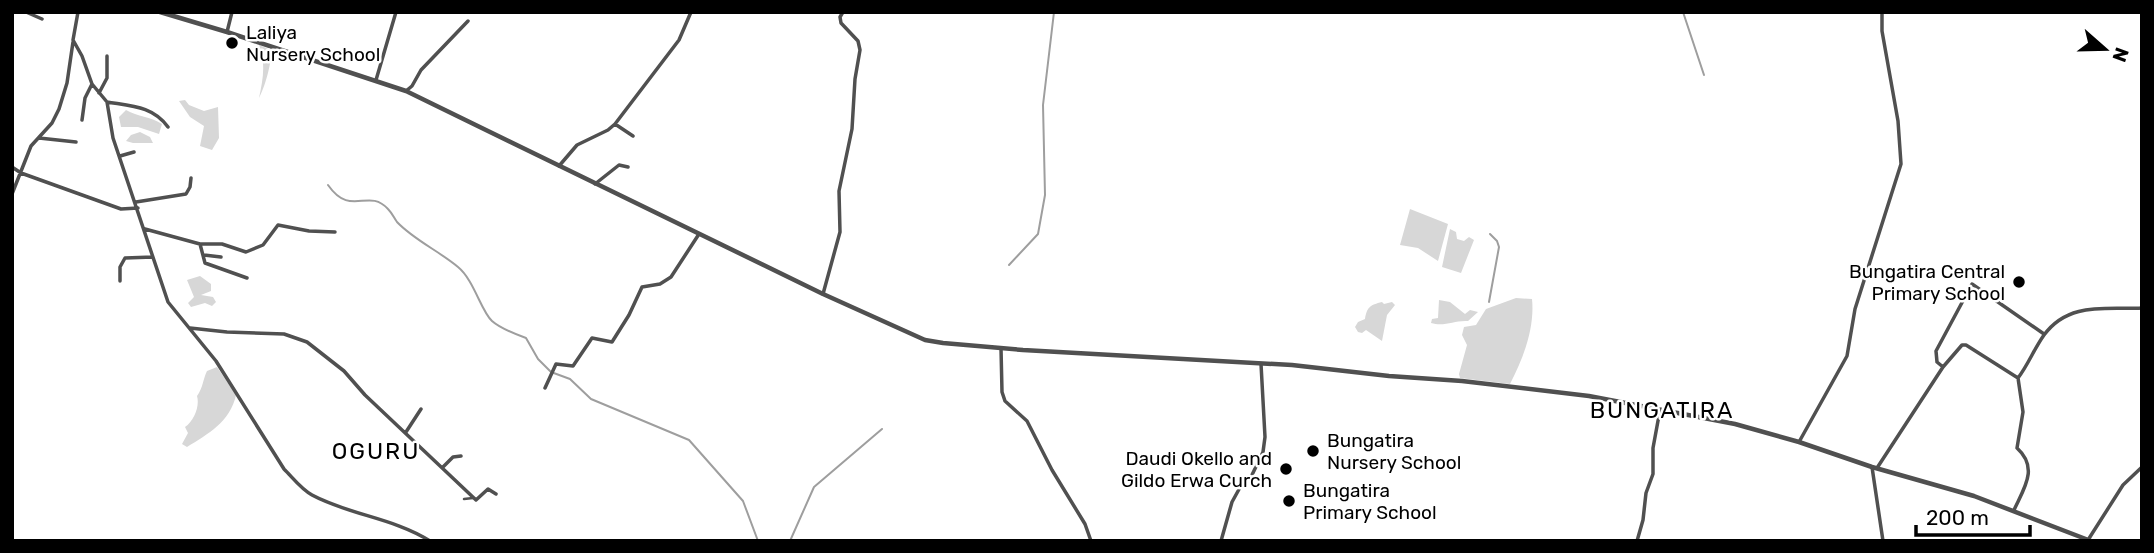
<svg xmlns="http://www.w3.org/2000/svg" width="2154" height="553" font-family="Rubik,sans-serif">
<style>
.green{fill:#d7d7d7}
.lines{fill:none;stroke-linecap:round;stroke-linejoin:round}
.stream{stroke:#9e9e9e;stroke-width:2}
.pedestrian{stroke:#505050;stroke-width:2.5}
.minor{stroke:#505050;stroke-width:3.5}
.tertiary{stroke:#505050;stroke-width:4.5}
.poi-dot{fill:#000;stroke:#fff;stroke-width:2.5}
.labels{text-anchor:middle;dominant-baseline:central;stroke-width:5;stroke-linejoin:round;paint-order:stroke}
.poi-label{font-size:19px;fill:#000;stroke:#fff;text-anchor:start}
.quarter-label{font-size:23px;letter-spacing:2px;fill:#000;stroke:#fff}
</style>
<rect width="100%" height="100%" fill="#fff"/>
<path class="green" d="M259,45l12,5c1,12 -6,37 -12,48 4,-19 7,-34 0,-53z
M185,100l4,5 15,6 14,-4 1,31 -7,12 -12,-4 4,-20 -14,-9 -11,-16z
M126,110c12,7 24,6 36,14l-3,10 -21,-7h-17l-2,-10z
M140,132l10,5 3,6h-20l-7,-2 5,-6z
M1410,209l38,15 -10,37 -20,-13 -18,-3z
M1450,229l6,3 1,7 7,2 5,-4 5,3 -13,33 -19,-6z
M200,276l11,8v7l-10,4 12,2 3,5 -4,4 -7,-3 -14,4 -3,-4 6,-6 -7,-17z
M1516,298l16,1c3,29 -9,60 -22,85l-50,-6 -1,-4 8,-29 -5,-10 2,-8 12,-2 10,-16z
M1439,300l11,2 15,12 5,-4 8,2 -10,9c-14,-1 -23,6 -37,2l1,-4 6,-1z
M1382,302l2,2 8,-2 3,3 -8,10 -5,26 -16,-11 -4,3 -4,-1 -3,-5 3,-5 7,-3c2,-12 5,-14 17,-17z
M217,367l19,28c-6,27 -28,39 -49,52l-5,-3 6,-11 -3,-6c9,-6 15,-21 12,-31 6,-8 6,-17 10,-25z"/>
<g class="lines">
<path class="stream" d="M1683,12l21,63
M328,185c23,33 40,2 60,24 4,4 6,9 9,13 17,18 42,29 61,45 16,13 23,44 34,54 9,8 23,13 34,17l12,21 13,13 19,7 21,20 98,41 54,61 15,40
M1009,265l29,-31 7,-39 -2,-90 11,-93
M1489,302l10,-55 -2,-6 -7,-7
M790,541l24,-54 68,-58"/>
<path class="pedestrian" d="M464,499l9,-1"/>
<path class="minor" d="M26,12l16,7
M78,12l-5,28 9,16 10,28 15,18 6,36 55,164 48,59 68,108c9,9 17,20 28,26 37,20 82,23 118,46
M227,32l5,-20
M376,80l20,-68
M406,91l6,-5 9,-16 47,-49
M99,93l8,-15v-22
M107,102c24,4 46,4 61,25
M82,120l3,-22 7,-14
M615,124l18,12
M39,138l37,4
M120,156l14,-4
M559,166l18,-21 31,-15 7,-6 64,-84 12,-28
M12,167l9,6 100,36 17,-1
M595,184l24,-19 9,2
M12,194l19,-48 21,-23 7,-14 8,-26 6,-41
M136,202l50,-8 4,-7 1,-9
M145,229l55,15h22l24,8 17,-7 15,-20 31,6 26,1
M200,244l5,19 42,15
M204,255l17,2
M120,281v-14l5,-9 28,-1
M823,294l17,-62 -1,-41 13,-62 3,-50 5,-29 -2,-9 -17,-18 -1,-6 3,-5
M190,328l37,4 57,2 23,8 37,29 21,24 111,105 12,-11 8,5
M1001,348l1,44 3,9 22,20 25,49 33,54 6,17
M1943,367l-6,-5 -1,-11 36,-67 72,50
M2018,378c10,-13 16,-29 26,-43 25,-34 62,-25 98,-27
M545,388l11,-24 17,2 19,-28 20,4 17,-27 13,-28 18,-3 11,-7 28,-43
M406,432l15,-23
M1799,442l48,-86 8,-47 46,-145 -3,-43 -16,-90v-19
M443,467l10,-10 8,-1
M1872,467l11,74
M1877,468l66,-101 19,-22h4l52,33 5,34 -6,36c22,20 7,40 -3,62
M2088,540l35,-55 19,-18
M1221,541l11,-39 11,-20 8,-5 12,-25 2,-15 -4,-73
M1637,541l6,-21 3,-27 7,-19v-26l7,-38"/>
<path class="tertiary" d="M160,12l67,20 179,59 417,203 102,46 18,3 80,7 269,15 97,11 73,5 127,15 146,28 64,18 73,25 102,29 117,45"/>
</g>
<g class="poi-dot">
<circle cx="232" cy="43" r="7"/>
<circle cx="2019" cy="282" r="7"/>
<circle cx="1313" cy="451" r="7"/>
<circle cx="1286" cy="469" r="7"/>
<circle cx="1289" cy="501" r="7"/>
</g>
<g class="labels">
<g class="poi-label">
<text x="246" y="32">Laliya<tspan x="246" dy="22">Nursery School</tspan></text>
<text x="2005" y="271" text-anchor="end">Bungatira Central<tspan x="2005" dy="22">Primary School</tspan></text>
<text x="1327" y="440">Bungatira<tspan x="1327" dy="22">Nursery School</tspan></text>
<text x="1272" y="458" text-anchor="end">Daudi Okello and<tspan x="1272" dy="22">Gildo Erwa Curch</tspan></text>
<text x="1303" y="490">Bungatira<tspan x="1303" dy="22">Primary School</tspan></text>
</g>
<g class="quarter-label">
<text x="1662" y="410">BUNGATIRA</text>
<text x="376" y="451">OGURU</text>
</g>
</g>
<rect width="2154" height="553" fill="none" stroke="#000000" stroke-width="28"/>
<g transform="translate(2105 49) rotate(110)" stroke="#ffffff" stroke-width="5" paint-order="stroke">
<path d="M0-5L12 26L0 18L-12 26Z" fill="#000000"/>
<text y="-10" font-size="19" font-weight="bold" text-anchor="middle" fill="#000000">N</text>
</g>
<path d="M1916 525v10h114v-10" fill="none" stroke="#000000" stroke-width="3.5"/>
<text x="1926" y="525" font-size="21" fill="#000000" stroke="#ffffff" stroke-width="5" paint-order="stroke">200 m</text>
</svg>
